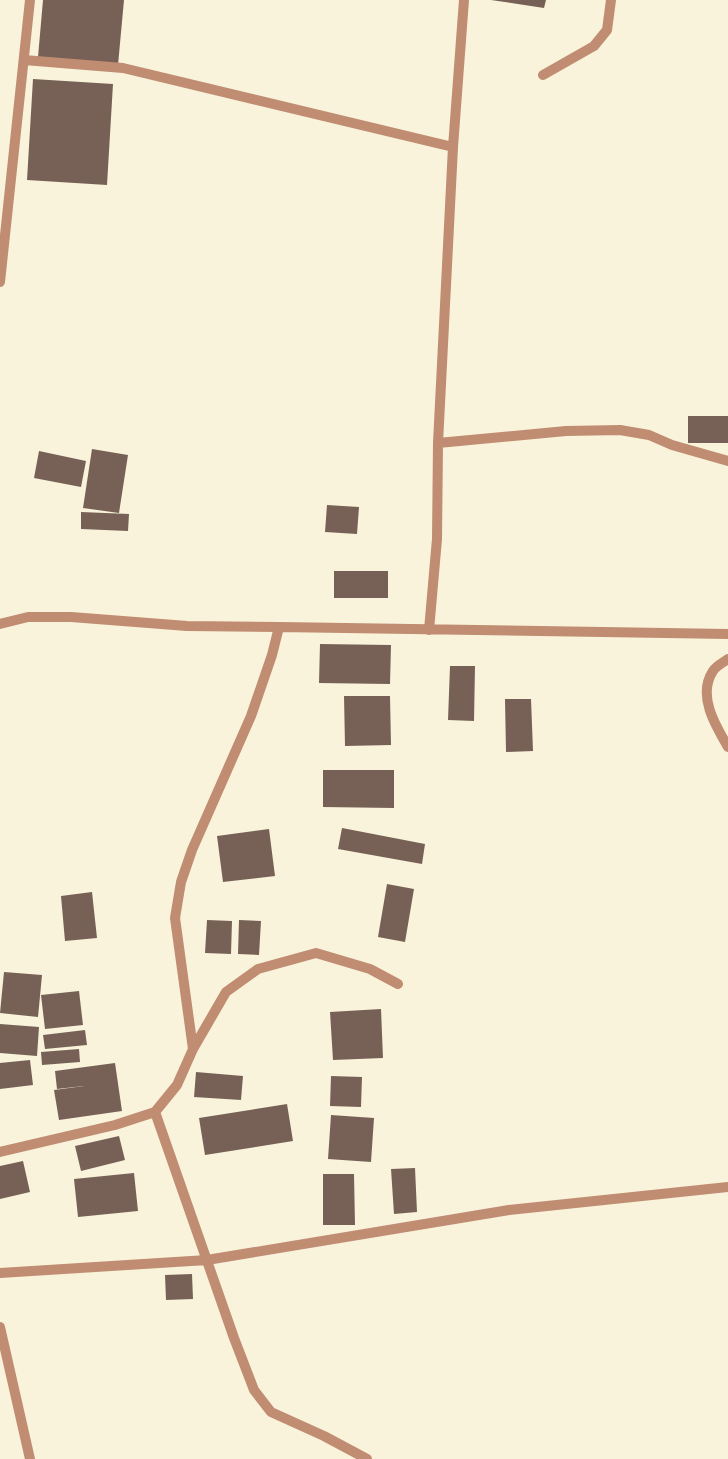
<svg xmlns="http://www.w3.org/2000/svg" width="728" height="1459" font-family="'Roboto Condensed',sans-serif">
<style>
.building{fill:#776156}
.lines{fill:none;stroke-linecap:round;stroke-linejoin:round}
.service{stroke:#c08c72;stroke-width:10}
.minor{stroke:#c08c72;stroke-width:10}
</style>
<rect width="100%" height="100%" fill="#f8f3da"/>
<path class="building" d="M43,0h81l-6,65 -80,-8z
M491,0h55l-2,8z
M33,79l80,5 -6,101 -80,-5z
M688,416h40v27h-40z
M92,449l36,6 -9,58 -36,-5z
M39,451l47,10 -5,26 -47,-9z
M327,505l32,2 -2,27 -32,-2z
M81,512l48,2 -1,17 -47,-2z
M334,571h54v27h-54z
M320,644l71,1 -1,39 -71,-1z
M450,666h25l-1,55 -26,-1z
M344,696h46l1,49 -46,1z
M505,699h26l2,52 -27,1z
M323,770h71v38l-71,-1z
M342,828l83,16 -3,20 -84,-15z
M269,829l6,47 -52,6 -6,-46z
M387,884l27,5 -9,53 -27,-5z
M92,892l5,46 -32,3 -4,-45z
M207,920l25,1 -1,33 -26,-1z
M239,920l22,1 -2,34 -21,-1z
M4,972l38,3 -4,42 -38,-4z
M79,991l4,34 -38,4 -4,-34z
M381,1009l2,49 -50,2 -3,-48z
M0,1024l39,3 -2,29 -37,-3z
M85,1030l2,15 -42,4 -2,-14z
M79,1049l1,13 -38,3 -1,-13z
M30,1060l3,25 -33,4v-26z
M115,1063l7,48 -63,9 -5,-30 30,-4 -27,3 -2,-18z
M196,1072l47,4 -2,24 -47,-3z
M331,1076l31,1 -1,30 -31,-1z
M287,1104l6,37 -88,14 -6,-37z
M331,1115l43,3 -3,44 -43,-3z
M119,1136l6,24 -44,11 -6,-25z
M23,1161l7,31 -30,7v-33z
M415,1168l2,44 -23,2 -3,-45z
M134,1173l4,38 -60,6 -4,-38z
M323,1174h31l1,51h-32z
M192,1274l1,25 -27,1 -1,-25z"/>
<g class="lines">
<path class="service" d="M543,75l51,-29 13,-16 4,-30"/>
<path class="minor" d="M24,60l99,8 330,79
M0,282l30,-282
M438,443l128,-12 54,-1 29,5 23,10 56,16
M0,624l28,-7h43l116,9 92,1
M429,630l8,-91 1,-96 15,-296 11,-147
M728,659c-4,3 -12,7 -15,12 -16,24 2,54 15,76
M193,1049l-18,-131 6,-36 11,-32 59,-134 21,-61 7,-28 449,7
M155,1112l79,226 20,52 17,22 53,24 43,23
M0,1152l115,-27 40,-13 22,-27 16,-36 33,-57 32,-23 58,-16 54,16 28,15
M0,1273l207,-13 302,-50 219,-23
M0,1327l30,132"/>
</g>
</svg>
